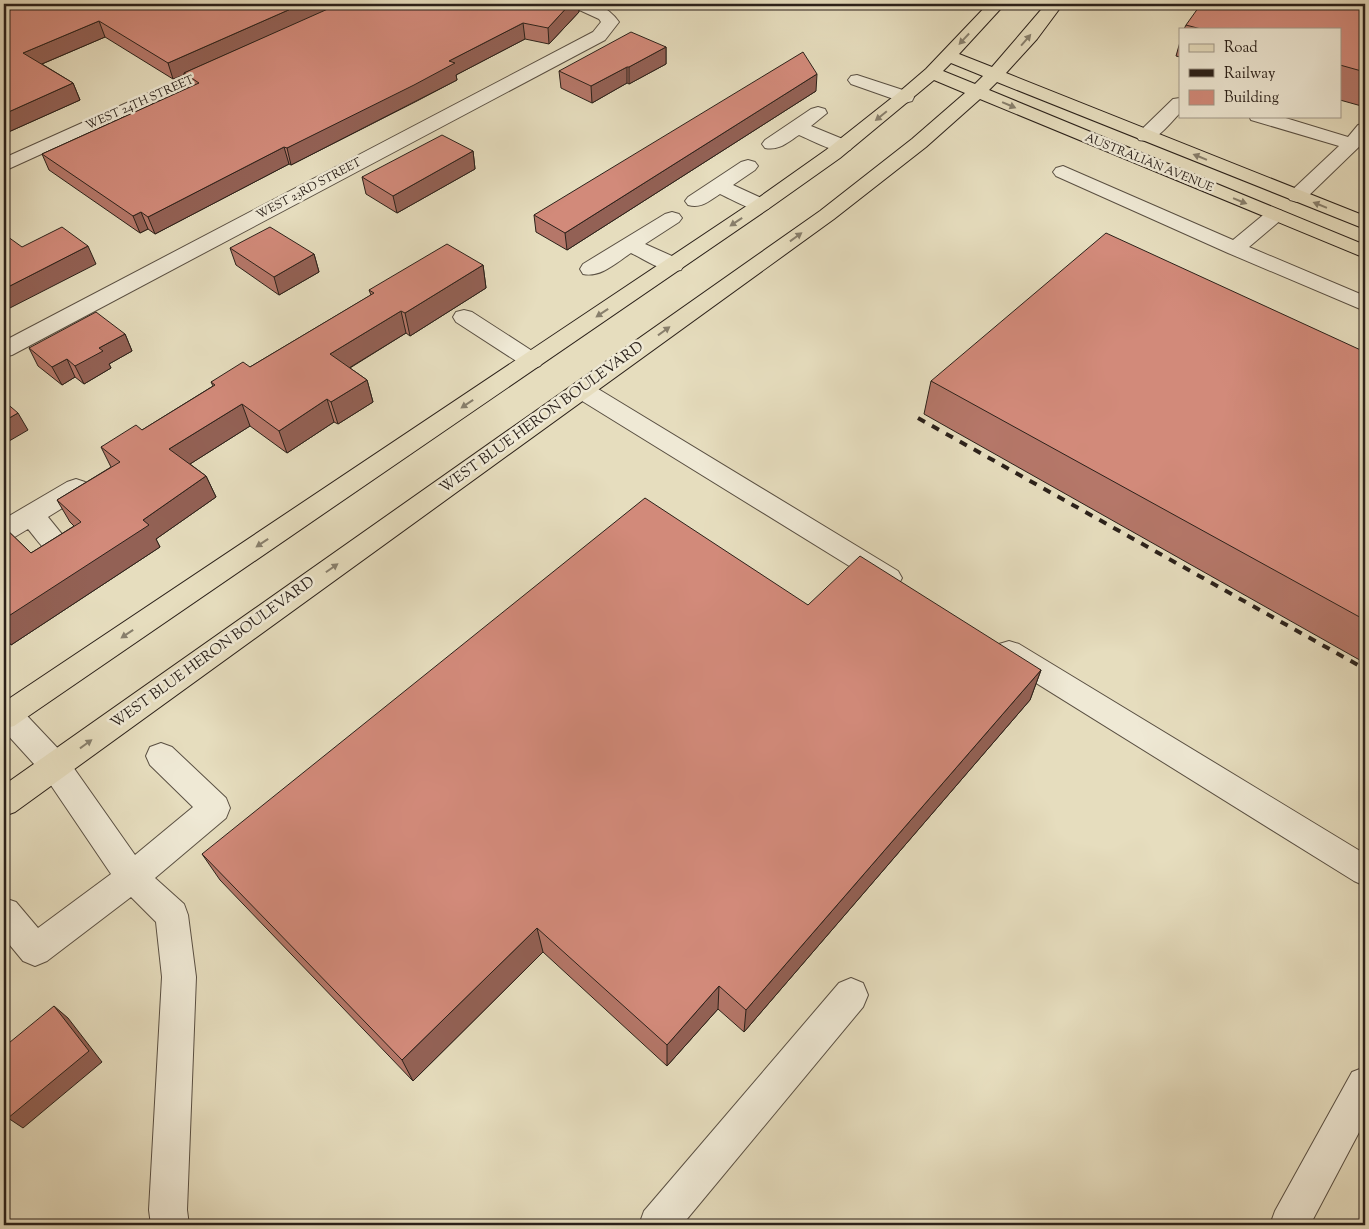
<svg xmlns="http://www.w3.org/2000/svg" width="1369" height="1229" font-family="'Sorts Mill Goudy',serif">
<style>
.lines{fill:none;stroke-linecap:round;stroke-linejoin:round}
.minor-casing{stroke:#5a5043;stroke-width:2}
.major-casing{stroke:#2b211a;stroke-width:2}
.minor{fill:#efe9d5;fill-rule:evenodd}
.major{fill:#e6ddbe;fill-rule:evenodd}
.rail{stroke:#2b211a;stroke-width:4;stroke-dasharray:8 8;stroke-linecap:butt}
.wall{fill:#b57769;stroke:#2b211a}
.shaded-wall{fill:#936155;stroke:#2b211a}
.building{fill:#d28a7a;stroke:#2b211a}
.oneway{fill:#887f6c}
.labels{text-anchor:middle;dominant-baseline:central;stroke-width:5;stroke-linejoin:round;paint-order:stroke}
.far-street-label{font-size:12px;fill:#2b211a;stroke:#efe9d5}
.street-label{font-size:15px;fill:#2b211a;stroke:#efe9d5}
</style>
<rect width="100%" height="100%" fill="#e6ddbe"/>
<filter id="stains"><feTurbulence type="fractalNoise" baseFrequency=".004" numOctaves="4"/><feColorMatrix values="0 0 0 0 .2 0 0 0 0 .09 0 0 0 0 .02 0 0 0 .5 -.17"/></filter>
<radialGradient id="worn" r=".72"><stop offset=".6" stop-color="#630" stop-opacity="0"/><stop offset="1" stop-color="#630" stop-opacity=".3"/></radialGradient>
<g class="lines">
<g class="minor-casing">
<path id="minor" d="M573,4c21,0 33,0 46,18l-14,18 -593,315 -8,2v-16l589,-309 8,-10 -2,-3 -24,-11z
M220,61l6,1 3,4 -3,4 -222,101v-13z
M857,75l55,18 2,4 -2,4 -7,2 -54,-19 -3,-4 3,-4z
M1180,98v15c-11,11 -24,31 -41,27l-3,-4 3,-4 34,-33z
M818,107l7,2 2,4 -16,13 39,16 3,4 -3,4c-16,4 -36,-9 -51,-15 -11,7 -20,16 -34,13l-3,-4 3,-4 46,-31z
M1249,116h30l69,21 10,-12 7,-2v18l-61,59 -7,2 -7,-2 -3,-4 3,-4 49,-46 -88,-26z
M748,160l7,2 3,4 -3,4 -22,15 35,16 3,4 -3,4c-16,4 -34,-9 -48,-15 -11,7 -19,15 -32,11l-3,-4 3,-4 53,-35z
M1063,166l170,74 35,-29 7,-2 7,2 3,4 -3,4 -33,28 116,49v15l-137,-58 -172,-77 -3,-4 3,-4z
M672,212l7,2 3,4 -3,4 -34,22 36,16 3,5 -3,5c-17,4 -35,-10 -50,-17 -14,9 -30,25 -48,21l-3,-5 3,-5 82,-50z
M464,310l8,2 68,44 4,5 -4,5 -8,3 -8,-3 -68,-44 -3,-5 3,-5z
M582,382l8,2 308,187 4,7 -4,7 -9,3 -9,-3 -306,-189 -4,-6 4,-6z
M76,479l9,3 4,6 -4,6 -37,23 26,32 -4,7c-20,6 -30,-13 -42,-27l-15,9 -9,3v-22l63,-37z
M1009,641l10,3 346,210v32l-11,-5 -355,-221 -4,-8 4,-8z
M4,699l10,3 52,55 69,98 58,-48 -43,-42 -4,-9 4,-9 11,-4 11,4 54,51 4,10 -4,10 -71,60 29,26 4,11 8,62 -9,233 2,15h-38l-2,-15 13,-233 -6,-55 -25,-25 -84,64 -12,5 -12,-5 -19,-23v-40l12,4 22,26 73,-54 -67,-99 -40,-44z
M851,978l12,5 5,12 -5,12 -181,218h-43l5,-14 195,-228z
M1365,1067v54l-55,104h-40l5,-14 77,-139z"/>
</g>
<g class="major-casing">
<path id="major" d="M988,4h17l-46,50 33,13 54,-63h17l-26,35 -31,34 359,143v13l-368,-147 -8,8 376,155v13l-385,-159 -54,48 -92,72 -819,593 -11,4v-31l816,-574 92,-72 53,-46 -31,-13 -94,78 -72,51 -754,517 -10,3v-27l750,-501 72,-51 72,-57 28,-24zM951,63l32,13 -8,8 -32,-13z"/>
</g>
<use href="#minor" class="minor"/>
<use href="#major" class="major"/>
<path class="rail" d="M918,418l447,251"/>
</g>
<path class="wall" d="M4,4h574l1,8 -30,32 -24,-5 -69,36 1,5 -40,21 -126,64 -2,-1 -134,70 -7,-5 -8,4 -91,-63 -7,-16 146,-66 -4,-13 -11,4 -68,-42 -63,27 31,19 7,17 -76,34z
M1365,4v103l-25,-7v-71h-156l2,-4z
M1180,42v15l-4,-1z
M666,47v17l-37,20 -2,-1 -35,20 -31,-15 -2,-17z
M816,91l-249,159 -31,-18 -2,-17z
M473,151l2,18 -78,44 -31,-19 -4,-17z
M230,248l84,6 5,18 -40,23 -43,-30z
M483,265l3,23 -76,48 -4,-3 -56,35 17,12 6,22 -35,22 -4,-2 -47,31 -37,-27 -60,38 16,12 10,21 -60,42 4,8 -149,98 -7,-8v-110l27,26 43,-27 -4,-4 -13,-22 54,-33 -10,-20 41,-17 71,-44 -2,-4 39,-15 121,-72 -2,-5z
M125,334l7,17 -23,13 2,4 -27,16 -9,-7 -13,8 -24,-19 -9,-18z
M1365,352v311l-441,-249 7,-33z
M808,605l233,65 -11,30 -286,332 -26,-23 -51,57 -124,-114 -130,129 -193,-201 -18,-26z"/>
<path class="shaded-wall" d="M4,4h33l-33,12z
M302,4h39l-157,69v2l-11,4 -5,-16z
M570,4h8l1,8 -30,32 -1,-16z
M99,21l6,16 -75,32 -7,-16z
M523,23l2,16 -69,36 1,5 -166,85 -4,-17 162,-87z
M666,47v17l-37,20v-17z
M627,67v16l-35,20 -1,-17z
M817,74l-1,17 -249,159 -2,-17z
M73,83l7,17 -76,34v-20z
M284,147l5,17 -134,70 -7,-17z
M473,151l2,18 -78,44 -4,-17z
M141,212l7,17 -8,4 -7,-17z
M88,246l8,18 -92,47v-22z
M314,254l5,18 -40,23 -5,-18z
M483,265l3,23 -76,48 -5,-23z
M401,311l5,22 -70,43 -6,-22z
M125,334l7,17 -23,13 2,4 -27,16 -9,-18 24,-18z
M67,359l8,18 -13,8 -10,-18z
M367,380l6,22 -35,22 -7,-22z
M327,399l7,23 -47,31 -8,-22z
M242,404l8,22 -71,45 -10,-22z
M18,413l10,17 -24,14v-23z
M206,476l10,21 -60,42 4,8 -149,98 -7,-11v-15l139,-99z
M1041,670l-11,30 -286,332 2,-22z
M537,928l6,24 -130,129 -11,-21z
M719,986l-1,23 -51,57v-21z
M54,1006l14,12 34,44 -79,66 -15,-10z"/>
<path class="building" d="M27,4h275l-134,59 -69,-42 -76,32 50,30 -69,31v-102z
M339,4h231l-22,24 -25,-5 -74,38 6,2 -41,22 -127,63 -3,-1 -136,70 -7,-5 -8,4 -91,-62 157,-71 -15,-10z
M1201,4h164v68l-25,-7v-36h-139l-15,-4z
M631,32l35,15 -37,20h-2l-36,19 -32,-15z
M803,52l14,22 -252,159 -31,-18z
M442,135l31,16 -80,45 -31,-19z
M62,227l26,19 -84,43v-55l18,13z
M270,227l44,27 -40,23 -44,-29z
M1106,233l259,119v268l-434,-239z
M447,244l36,21 -78,48 -4,-2 -71,43 37,26 -36,22 -4,-3 -48,32 -37,-27 -73,45 37,27 -63,44 6,5 -145,94v-92l27,26 50,-31 -24,-22 63,-38 -19,-15 35,-22 6,5 73,-45 -4,-3 32,-20 7,5 124,-74 -5,-3z
M96,312l29,22 -26,14 4,3 -28,15 -8,-7 -15,8 -23,-19z
M4,401l14,12 -14,8z
M645,498l163,107 52,-49 181,114 -295,340 -27,-24 -52,59 -130,-117 -135,132 -200,-206z
M54,1006l35,45 -81,67 -4,-5v-66z"/>
<defs><path id="oneway-solid" d="M-6-.8H1V-3.2L6.5 0L1 3.2V.8H-6Z" transform="scale(1.25)"/></defs>
<g class="oneway">
<use href="#oneway-solid" transform="translate(964 39) rotate(133)"/>
<use href="#oneway-solid" transform="translate(1026 40) rotate(-49)"/>
<use href="#oneway-solid" transform="translate(1009 105) rotate(23)"/>
<use href="#oneway-solid" transform="translate(881 116) rotate(141)"/>
<use href="#oneway-solid" transform="translate(1200 157) rotate(-158)"/>
<use href="#oneway-solid" transform="translate(1240 201) rotate(22)"/>
<use href="#oneway-solid" transform="translate(1320 205) rotate(-158)"/>
<use href="#oneway-solid" transform="translate(736 222) rotate(146)"/>
<use href="#oneway-solid" transform="translate(796 237) rotate(-36)"/>
<use href="#oneway-solid" transform="translate(602 313) rotate(146)"/>
<use href="#oneway-solid" transform="translate(664 331) rotate(-36)"/>
<use href="#oneway-solid" transform="translate(467 404) rotate(146)"/>
<use href="#oneway-solid" transform="translate(262 543) rotate(146)"/>
<use href="#oneway-solid" transform="translate(332 568) rotate(-35)"/>
<use href="#oneway-solid" transform="translate(127 634) rotate(146)"/>
<use href="#oneway-solid" transform="translate(86 744) rotate(-36)"/>
</g>
<g class="labels">
<g class="far-street-label">
<text transform="translate(140 103) rotate(-24)">WEST 24TH STREET</text>
<text transform="translate(1149 163) rotate(22)">AUSTRALIAN AVENUE</text>
<text transform="translate(309 189) rotate(-28)">WEST 23RD STREET</text>
</g>
<g class="street-label">
<text transform="translate(542 418) rotate(-36)">WEST BLUE HERON BOULEVARD</text>
<text transform="translate(213 653) rotate(-36)">WEST BLUE HERON BOULEVARD</text>
</g>
</g>
<rect width="1369" height="1229" fill="none" stroke="#e6ddbe" stroke-width="20"/>
<rect x="5" y="5" width="1359" height="1219" fill="none" stroke="#2b211a" stroke-width="2.5"/>
<rect x="10" y="10" width="1349" height="1209" fill="none" stroke="#2b211a"/>
<rect x="1179" y="28" width="162" height="90" fill="#efe9d5" stroke="#a1998a"/>
<rect x="1189" y="44" width="25" height="8" fill="#e6ddbe" stroke="#a1998a"/>
<text x="1224" y="52" font-size="15" fill="#2b211a">Road</text>
<rect x="1189" y="69" width="25" height="8" fill="#2b211a" stroke="#a1998a"/>
<text x="1224" y="78" font-size="15" fill="#2b211a">Railway</text>
<rect x="1189" y="90" width="25" height="15" fill="#d28a7a" stroke="#a1998a"/>
<text x="1224" y="102" font-size="15" fill="#2b211a">Building</text>
<rect width="100%" height="100%" filter="url(#stains)"/>
<rect width="100%" height="100%" fill="url(#worn)"/>
</svg>
